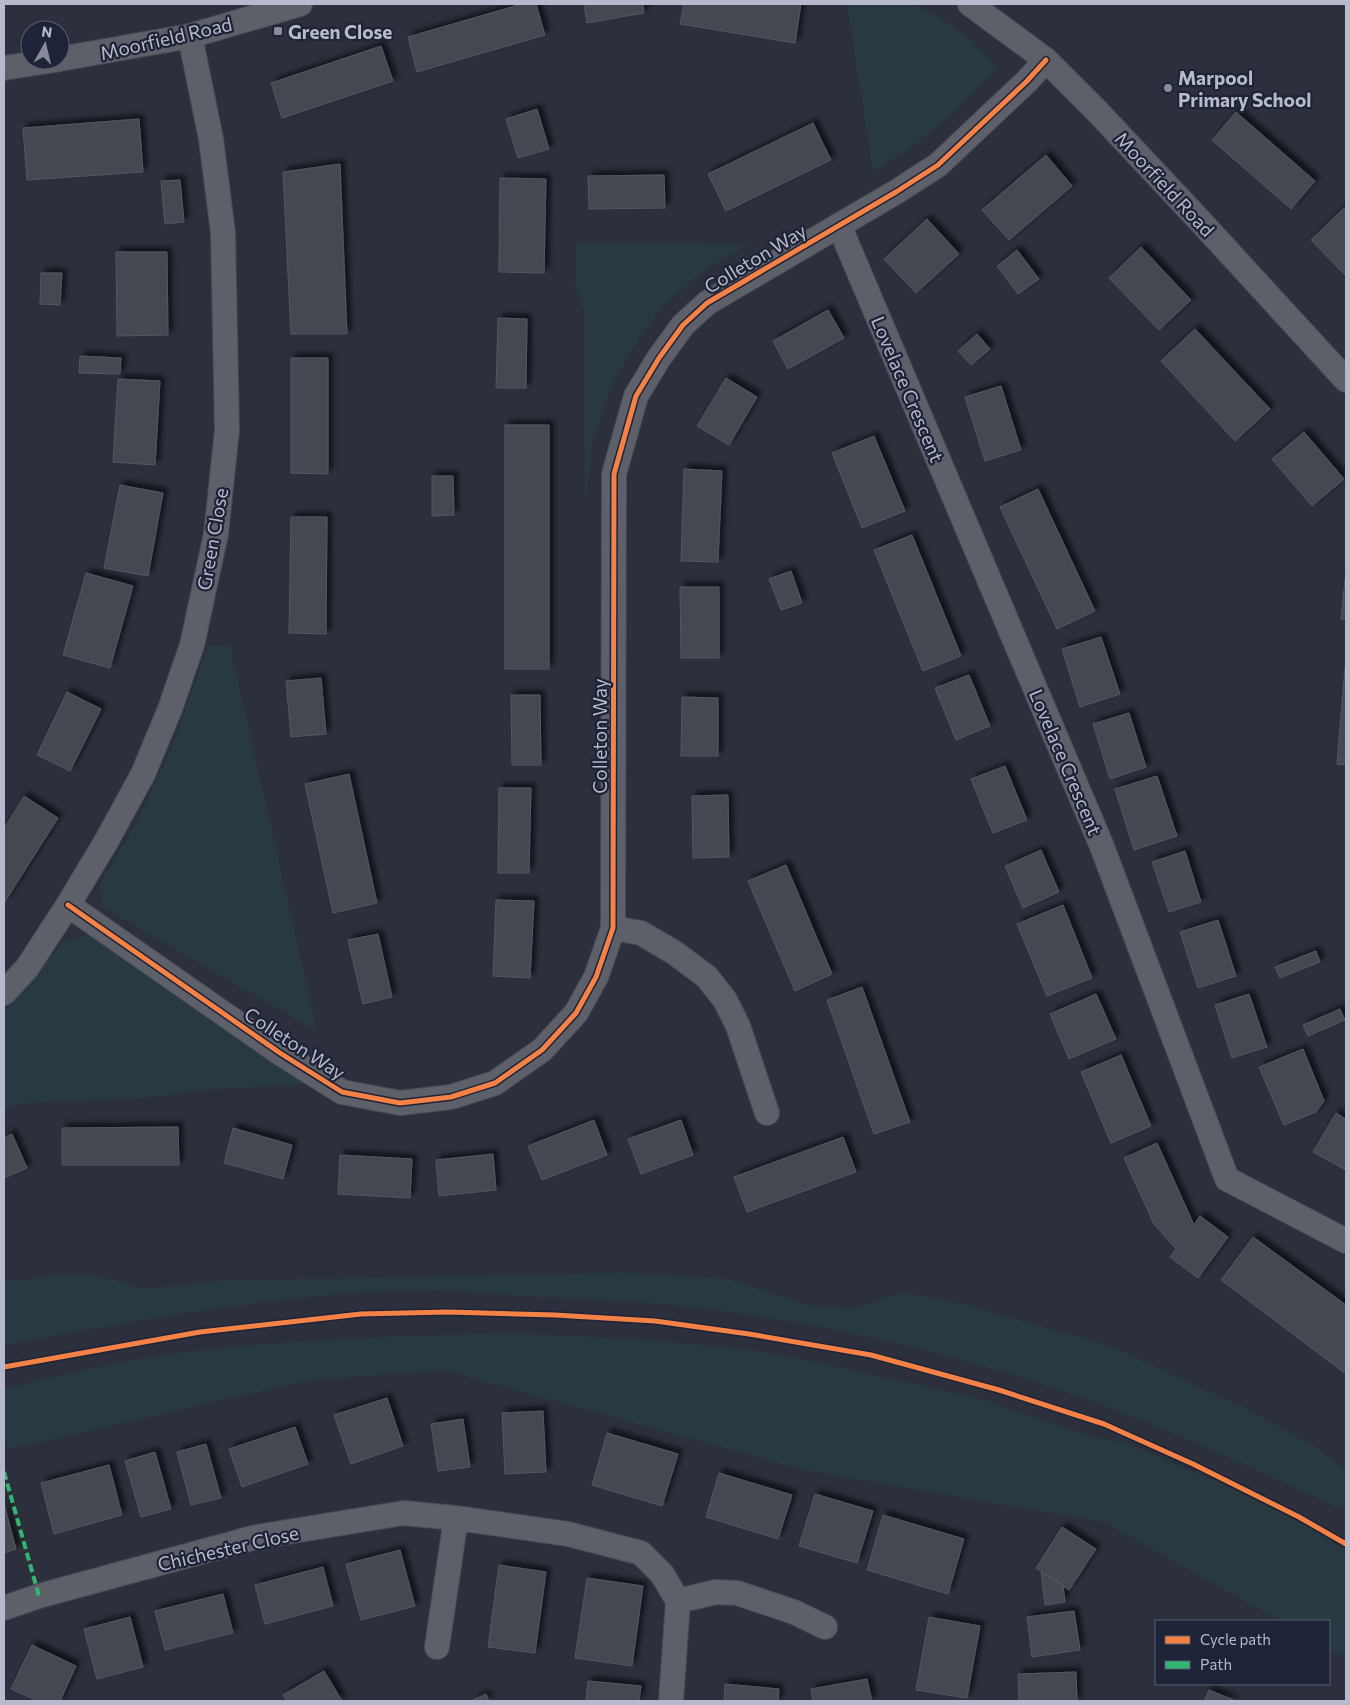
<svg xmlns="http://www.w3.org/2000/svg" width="1350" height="1705" font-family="Commissioner,sans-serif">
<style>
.green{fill:#283942}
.building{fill:#444751;stroke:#545763;filter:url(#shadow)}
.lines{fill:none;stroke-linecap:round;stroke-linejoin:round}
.street-casing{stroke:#484b55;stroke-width:26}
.street{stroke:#5d5f69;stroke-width:24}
.quiet{stroke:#33b770;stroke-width:4;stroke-dasharray:8 4;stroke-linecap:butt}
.cycleway-casing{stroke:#1e2337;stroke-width:8}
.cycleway{stroke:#f48246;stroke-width:5}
.poi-dot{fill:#868a9a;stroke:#1e2337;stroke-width:2}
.labels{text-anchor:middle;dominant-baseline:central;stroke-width:4.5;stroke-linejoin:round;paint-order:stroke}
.poi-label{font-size:19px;font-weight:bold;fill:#b7bacc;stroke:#1e2337;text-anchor:start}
.street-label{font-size:19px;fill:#b7bacc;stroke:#1e2337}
</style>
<defs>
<filter id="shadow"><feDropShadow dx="4.5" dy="-4.5" stdDeviation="2.5" flood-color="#0009"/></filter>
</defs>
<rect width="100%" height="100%" fill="#2b303c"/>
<path class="green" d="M847,4h66l26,14 31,21 28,29 -51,50 -32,26 -42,28z
M575,243l173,1 -40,24 -43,35 -33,45 -24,45 -15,45 -6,56 -2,1v-182l-10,-30z
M208,646h22l87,385 -213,-123 -5,-23 34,-56 37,-77z
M84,935l16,3 215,145 -113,7 -58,8 -121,5 -19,6v-97l59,-70z
M624,1273l102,6 82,26 45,4 49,-16 57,10 151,43 137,63 74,41 25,21v40c-99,-45 -197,-93 -301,-126 -114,-37 -232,-64 -352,-78 -48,-6 -97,-7 -145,-10 -48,-2 -98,-9 -146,-7 -134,6 -267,30 -398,55v-64h19l22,-5 37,-2 21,3 41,12 77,-8z
M502,1333l146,7 102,10 47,8 191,43 56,20 57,18 25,4 100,43 80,40 40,25v107l-17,-10v-27h-48l-177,-99 -303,-53 -357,-99 -135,10 -300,69 -5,-16v-44c61,-14 122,-30 185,-37 104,-13 209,-15 313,-19z"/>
<path class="building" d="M522,4h14l9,31 -128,37 -9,-35z
M584,4h59l1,9 -57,10z
M684,4h117l-6,39 -115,-19z
M381,46l12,35 -111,37 -11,-35z
M537,109l12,40 -31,9 -12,-39z
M1236,112l79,69 -24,28 -79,-69z
M139,119l4,53 -116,8 -4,-52z
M813,123l18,37 -105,51 -18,-37z
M1046,155l26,31 -63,54 -27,-30z
M340,164l7,170h-56l-8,-162z
M664,175l1,33 -76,1 -1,-33z
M500,178l46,1 -2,94 -45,-1z
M180,180l4,42 -19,2 -4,-43z
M1344,208l2,2v66l-35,-36z
M927,219l32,35 -43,39 -32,-34z
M1141,247l50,53 -32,30 -50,-52z
M1017,250l22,29 -21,15 -21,-28z
M116,252h51l1,83 -51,1z
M41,273h21l-2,32 -20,-1z
M828,310l16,28 -56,31 -15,-28z
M498,318l29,1 -1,69h-30z
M1195,329l75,80 -35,32 -74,-80z
M977,334l13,15 -19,16 -13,-14z
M80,356l41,2 -1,16 -41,-1z
M291,358h37v116l-37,-1z
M726,378l31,19 -28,48 -32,-19z
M118,379l42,2 -5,84 -42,-3z
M1001,386l20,64 -36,11 -20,-64z
M505,425h44v244h-44z
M1304,432l40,47 -32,27 -40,-47z
M874,436l31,75 -43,17 -30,-75z
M684,469l38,2 -4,91 -37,-1z
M432,476h21l1,39 -22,1z
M120,485l43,8 -15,83 -44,-8z
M1038,489l57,122 -38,18 -57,-122z
M291,517h36l-1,117 -37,-1z
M912,535l49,121 -38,15 -49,-121z
M1346,570v49h-5z
M791,571l11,32 -21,7 -12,-31z
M86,573l47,13 -23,82 -47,-13z
M680,587h39v71h-38z
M1101,637l19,57 -40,13 -18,-58z
M1346,656v109l-9,-1z
M969,675l21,51 -34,14 -21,-52z
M321,678l5,56 -35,3 -5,-56z
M67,692l34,17 -31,62 -33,-16z
M511,695h29l1,70h-29z
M682,697l36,1v58h-37z
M1129,713l17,54 -36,12 -17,-55z
M1005,766l22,54 -34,13 -22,-54z
M349,774l28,129 -44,10 -28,-129z
M1157,776l20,60 -43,14 -19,-61z
M499,788h32l-2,85h-31z
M728,795l1,62 -36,1 -1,-62z
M24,796l34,22 -54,85v-74z
M1041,850l18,42 -36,16 -18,-42z
M1185,851l16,51 -32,10 -17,-50z
M786,865l46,109 -37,17 -47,-110z
M496,900l38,1 -4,77 -37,-2z
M1063,905l29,73 -45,18 -30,-72z
M1218,920l18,56 -38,12 -18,-56z
M378,934l14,63 -29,7 -15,-64z
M1316,951l4,11 -40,16 -5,-11z
M862,987l48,135 -36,12 -47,-134z
M1096,994l20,45 -47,20 -19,-45z
M1249,994l18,53 -35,11 -17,-53z
M1340,1009l5,11 -37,16 -5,-11z
M1303,1049l21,52 -8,11 -32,13 -25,-58z
M1121,1055l30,71 -40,17 -30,-71z
M1336,1113l10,6v51l-33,-18z
M594,1120l13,35 -65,25 -14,-34z
M681,1120l12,35 -52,19 -13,-35z
M178,1127l1,38h-117v-37z
M233,1128l59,17 -9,34 -59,-16z
M12,1134l15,34 -23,10v-40z
M843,1137l13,35 -109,40 -13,-35z
M1157,1143l37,82 6,-9 28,21 -30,41 -28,-21 6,-8 -22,-25 -30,-66z
M493,1154l3,36 -57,6 -3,-36z
M340,1155l72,4 -2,39 -72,-4z
M1253,1237l93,68v69l-125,-94z
M387,1398l16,48 -52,18 -17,-49z
M543,1411l3,61 -41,2 -3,-61z
M463,1419l7,48 -32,4 -7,-47z
M295,1427l13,37 -66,23 -13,-38z
M607,1433l71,21 -16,52 -70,-21z
M206,1444l15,54 -30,7 -14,-53z
M155,1452l16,57 -30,8 -16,-56z
M109,1465l13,50 -68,19 -13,-51z
M719,1473l73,22 -14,44 -72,-22z
M815,1494l58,17 -16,52 -58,-17z
M4,1504l12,45 -12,4z
M883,1515l81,24 -16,55 -81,-24z
M1062,1527l34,22 -27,41 -33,-22z
M400,1550l15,56 -54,14 -15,-56z
M499,1565l47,7 -11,81 -47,-6z
M323,1567l10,39 -68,18 -10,-39z
M1041,1571l22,14 2,17 -20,3z
M587,1578l56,8 -11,80 -57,-8z
M223,1594l10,39 -68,17 -10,-39z
M1074,1611l6,39 -48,7 -5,-40z
M130,1617l13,50 -46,12 -13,-50z
M929,1617l51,9 -13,72 -51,-8z
M32,1645l44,21 -16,35h-22l-27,-12z
M324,1671l18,30h-55l-4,-6z
M1076,1672l1,29h-58l-1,-27z
M867,1679l5,22h-59l-2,-12z
M588,1681l53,5 -2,15h-53z
M725,1684l54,5 -1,12h-54z
M1209,1690l27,11h-32z
M486,1694l3,7h-18z"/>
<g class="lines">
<g class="street-casing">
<path id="street" d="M970,4l76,56 49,49 106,113 145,158
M60,59l130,-23 110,-32
M4,68l51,-8
M839,225l262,619 126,335 119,62
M68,905l212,148 62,39 58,11 51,-6 44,-14 47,-33 34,-37 20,-36 17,-49 1,-454 22,-78 23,-38 24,-33 24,-22 189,-111 42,-27 89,-84 19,-21
M613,928l28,5 34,20 32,24 18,23 13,26 29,87
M4,993l23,-25 41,-63 39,-65 36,-66 27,-65 22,-64 24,-111 11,-104 -4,-197 -12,-94 -21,-103
M678,1601l38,-9 21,1 57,19 31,15
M4,1608l35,-12 217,-59 148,-24 52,5 112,16 73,19 21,21 16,27 -7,100
M437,1647l19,-129"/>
</g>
<use href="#street" class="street"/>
<path class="quiet" d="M4,1472l35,124"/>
<g class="cycleway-casing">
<path id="cycleway" d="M68,905l212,148 62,39 58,11 51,-6 44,-14 47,-33 34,-37 20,-36 17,-49 1,-454 22,-78 23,-38 24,-33 24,-22 189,-111 42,-27 89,-84 19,-21
M4,1367l196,-35 161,-18 86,-2 108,3 100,6 94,13 122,21 128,35 105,34 89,40 106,53 47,27"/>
</g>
<use href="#cycleway" class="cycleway"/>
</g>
<g class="poi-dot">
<rect x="273" y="26" width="10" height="10" rx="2.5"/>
<circle cx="1168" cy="88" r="5"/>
</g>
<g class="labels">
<g class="poi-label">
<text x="288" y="31">Green Close</text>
<text x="1178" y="77">Marpool<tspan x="1178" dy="22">Primary School</tspan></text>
</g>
<g class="street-label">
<text transform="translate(166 38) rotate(-13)">Moorfield Road</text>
<text transform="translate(1165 184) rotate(47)">Moorfield Road</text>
<text transform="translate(755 258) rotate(-31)">Colleton Way</text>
<text transform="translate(908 389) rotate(67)">Lovelace Crescent</text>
<text transform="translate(212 539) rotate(-80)">Green Close</text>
<text transform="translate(599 736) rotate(-90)">Colleton Way</text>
<text transform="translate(1066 762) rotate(67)">Lovelace Crescent</text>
<text transform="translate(295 1043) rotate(33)">Colleton Way</text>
<text transform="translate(228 1548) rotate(-13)">Chichester Close</text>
</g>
</g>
<rect width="1350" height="1705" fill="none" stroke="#b7bacc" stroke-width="10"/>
<rect x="1155" y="1620" width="175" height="65" fill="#1e2337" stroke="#5b5f73"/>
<rect x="1165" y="1636" width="25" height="8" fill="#f48246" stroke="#5b5f73"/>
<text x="1200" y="1645" font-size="15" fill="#b7bacc">Cycle path</text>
<rect x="1165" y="1661" width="25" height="8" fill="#33b770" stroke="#5b5f73"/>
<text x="1200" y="1670" font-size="15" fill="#b7bacc">Path</text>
<g transform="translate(45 45) rotate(8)"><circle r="24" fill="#1e2337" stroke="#5b5f73"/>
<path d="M0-4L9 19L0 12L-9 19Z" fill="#868a9a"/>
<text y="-8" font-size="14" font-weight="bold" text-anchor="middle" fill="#b7bacc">N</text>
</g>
</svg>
